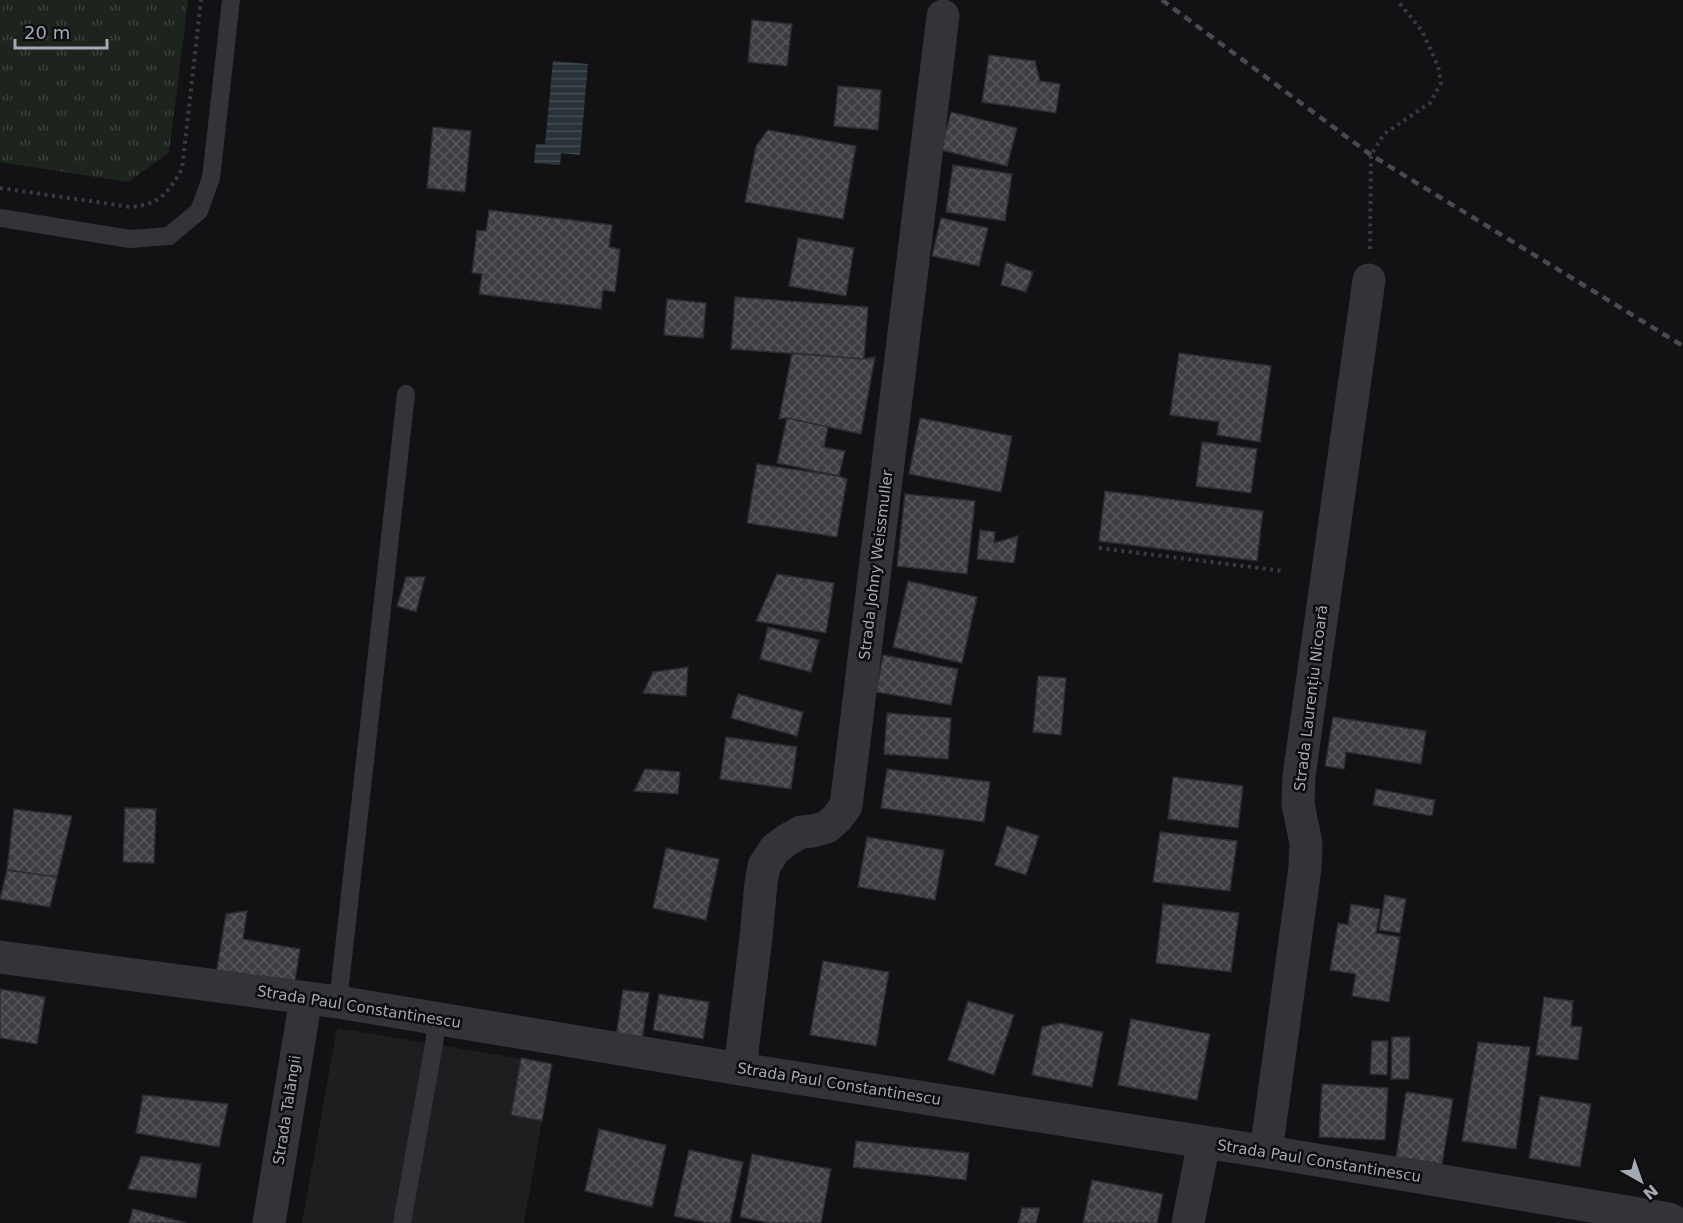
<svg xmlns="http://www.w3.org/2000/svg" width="1683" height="1223" font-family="'DejaVu Sans',sans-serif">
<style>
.built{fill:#1e1e21}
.grass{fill:url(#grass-tufts)}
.water{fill:url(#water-rules)}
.building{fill:url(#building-cross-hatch);stroke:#2c2c30;stroke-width:1.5}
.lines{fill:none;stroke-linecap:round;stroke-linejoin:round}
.path{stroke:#393b40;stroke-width:4;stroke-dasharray:3 4.5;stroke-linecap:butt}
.lane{stroke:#333439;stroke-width:18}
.street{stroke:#333439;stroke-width:33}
.rail{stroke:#484a50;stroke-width:4.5;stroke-dasharray:8 6;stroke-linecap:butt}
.labels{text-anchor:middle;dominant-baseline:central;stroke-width:5;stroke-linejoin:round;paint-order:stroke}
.street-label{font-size:15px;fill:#a4a9b5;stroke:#0d0d0f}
</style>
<defs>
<pattern id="grass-tufts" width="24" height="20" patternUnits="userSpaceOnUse" patternTransform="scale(1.5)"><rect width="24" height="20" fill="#1d241d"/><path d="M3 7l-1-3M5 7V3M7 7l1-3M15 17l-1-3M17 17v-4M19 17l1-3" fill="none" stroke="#3b413c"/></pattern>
<pattern id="water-rules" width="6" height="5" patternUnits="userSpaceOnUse" patternTransform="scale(1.5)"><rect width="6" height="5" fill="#293238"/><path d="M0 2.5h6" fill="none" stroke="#454d53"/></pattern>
<pattern id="building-cross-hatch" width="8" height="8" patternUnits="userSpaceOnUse" patternTransform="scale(1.5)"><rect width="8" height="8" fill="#3e3f44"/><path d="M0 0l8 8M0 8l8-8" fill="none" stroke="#57585d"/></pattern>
</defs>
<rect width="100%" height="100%" fill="#121214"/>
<path class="built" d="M337,1028l215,36 -28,159h-222z"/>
<path class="grass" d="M0,0h188l-19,153 -41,29 -128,-20z"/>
<path class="water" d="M553,61l35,3 -8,91 -19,-2 -1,12 -26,-2 2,-19h9z"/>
<path class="building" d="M752,20l40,4 -5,42 -39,-4z
M989,55l46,6 5,20 20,3 -4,29 -74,-11z
M838,86l43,4 -3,40 -44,-4z
M951,112l66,16 -10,38 -66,-16z
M433,127l38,4 -6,61 -38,-4z
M768,130l88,16 -13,73 -98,-17 11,-56z
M953,165l59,9 -7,47 -59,-9z
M489,210l123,15 -3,22 11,2 -5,43 -12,-2 -2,19 -122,-15 3,-20 -10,-1 5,-43 9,1z
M941,218l47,10 -9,38 -47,-10z
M798,238l56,10 -8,48 -57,-10z
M1006,262l27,10 -7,20 -25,-7z
M735,297l133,10 -4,52 -133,-10z
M667,299l39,4 -3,35 -39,-3z
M792,353l72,6 11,-2 -14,77 -74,-16 -8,1z
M1179,353l92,13 -11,76 -43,-7 2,-13 -49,-7z
M787,418l41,9 -4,20 21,4 -6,25 -62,-13z
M920,418l92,18 -11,56 -92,-18z
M1202,442l55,7 -6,44 -55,-7z
M757,464l82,12 8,3 -10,58 -90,-14z
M1105,491l158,20 -6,50 -158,-20z
M905,494l70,7 -8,73 -70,-8z
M980,530l15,2 -1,11 24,-7 -4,27 -37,-4z
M777,574l57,9 -8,50 -70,-12z
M406,577h19l-9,35 -19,-6z
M908,581l69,16 -15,66 -69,-16z
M768,627l51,13 -8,32 -51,-13z
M883,655l75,14 -7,36 -75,-13z
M688,667l-2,29 -43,-3 10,-21z
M1038,676l28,2 -5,57 -28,-3z
M738,694l65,18 -6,24 -66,-18z
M887,713l64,5 -3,41 -64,-5z
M1333,717l93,14 -5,33 -75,-12 -2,17 -19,-3z
M726,737l71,10 -6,42 -71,-10z
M645,769l35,3 -2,22 -44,-3z
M887,769l103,13 -6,40 -103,-14z
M1173,777l70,9 -5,42 -70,-9z
M1376,789l59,11 -3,16 -59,-11z
M125,808l31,1 -2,54 -31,-1z
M14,809l58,7 -15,61 -50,-7z
M1007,826l32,10 -13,39 -31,-10z
M1160,832l77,9 -7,50 -77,-9z
M867,837l77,13 -9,50 -77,-13z
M666,848l53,11 -13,61 -53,-12z
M7,870l50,7 -7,30 -50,-8z
M1385,895l21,4 -6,34 -21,-3z
M1163,904l76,9 -8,59 -75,-9z
M1351,904l29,5 -4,24 24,4 -11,65 -37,-6 4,-22 -26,-4 8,-47 10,2z
M247,911l-4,28 57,10 -7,45 -78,-14 11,-66z
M823,961l66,11 -13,74 -66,-11z
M0,989l45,8 -8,47 -37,-6z
M623,990l26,3 -7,48 -26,-4z
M659,994l50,8 -6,37 -50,-9z
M1544,997l29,4 -2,25 11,1 -4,33 -42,-5z
M968,1001l46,14 -20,60 -46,-15z
M1131,1019l79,15 -13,66 -79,-15z
M1060,1023l43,9 -11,55 -60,-12 10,-48z
M1392,1037h18l-1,42h-18z
M1372,1041h16l-1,34 -17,-1z
M1478,1042l52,5 -14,102 -54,-8z
M521,1058l31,6 -10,57 -31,-6z
M1322,1084l66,4 -3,52 -66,-3z
M1406,1092l47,7 -11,65 -46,-7z
M143,1095l85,9 -9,43 -83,-14z
M1540,1096l51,8 -11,63 -51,-9z
M599,1129l67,16 -14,62 -67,-16z
M856,1141l113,12 -3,27 -113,-13z
M689,1150l54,12 -13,61h-21l-35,-7z
M752,1154l79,15 -10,54h-50l-31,-6z
M141,1156l60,8 -5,34 -68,-9z
M1092,1180l71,14 -6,29h-74z
M1022,1208h18l-4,15h-18z
M133,1209l54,14h-58z"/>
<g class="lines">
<path class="path" d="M0,188l131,19c29,-3 36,-13 51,-38l19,-169
M1370,249l1,-94 13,-21 46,-31 11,-20 -3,-17 -16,-35 -25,-31
M1099,548l184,23"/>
<path class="lane" d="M0,218l130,21 39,-3 30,-25 12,-33 20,-178
M338,1002l68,-608
M402,1223l32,-179 3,-25"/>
<path class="street" d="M0,957l338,45 402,67 547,86 382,64 7,4
M740,1069l16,-132 5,-54 3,-17 11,-17 12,-9 14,-8 12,-1 14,-4 10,-9 9,-12 97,-790
M1266,1152l39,-284 1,-25 -8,-39 1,-28 70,-496
M269,1223l37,-225
M1188,1223l16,-81"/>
<path class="rail" d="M1162,0l209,155 312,191"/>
</g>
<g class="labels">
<g class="street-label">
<text transform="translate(876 565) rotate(-83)">Strada Johny Weissmuller</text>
<text transform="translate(1311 698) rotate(-83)">Strada Laurențiu Nicoară</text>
<text transform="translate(359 1007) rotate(9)">Strada Paul Constantinescu</text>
<text transform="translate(839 1084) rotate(9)">Strada Paul Constantinescu</text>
<text transform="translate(287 1110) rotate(-81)">Strada Talăngii</text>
<text transform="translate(1319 1161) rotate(9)">Strada Paul Constantinescu</text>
</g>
</g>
<g transform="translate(1641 1181) rotate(140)" stroke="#0d0d0f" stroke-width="4.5" paint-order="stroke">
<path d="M0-4.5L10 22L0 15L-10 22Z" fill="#a4a9b5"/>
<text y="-9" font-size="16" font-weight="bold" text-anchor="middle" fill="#a4a9b5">N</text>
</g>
<path d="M15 39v9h92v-9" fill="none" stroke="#a4a9b5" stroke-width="3"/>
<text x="24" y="39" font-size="18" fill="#a4a9b5" stroke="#0d0d0f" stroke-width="4.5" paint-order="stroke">20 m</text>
</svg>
